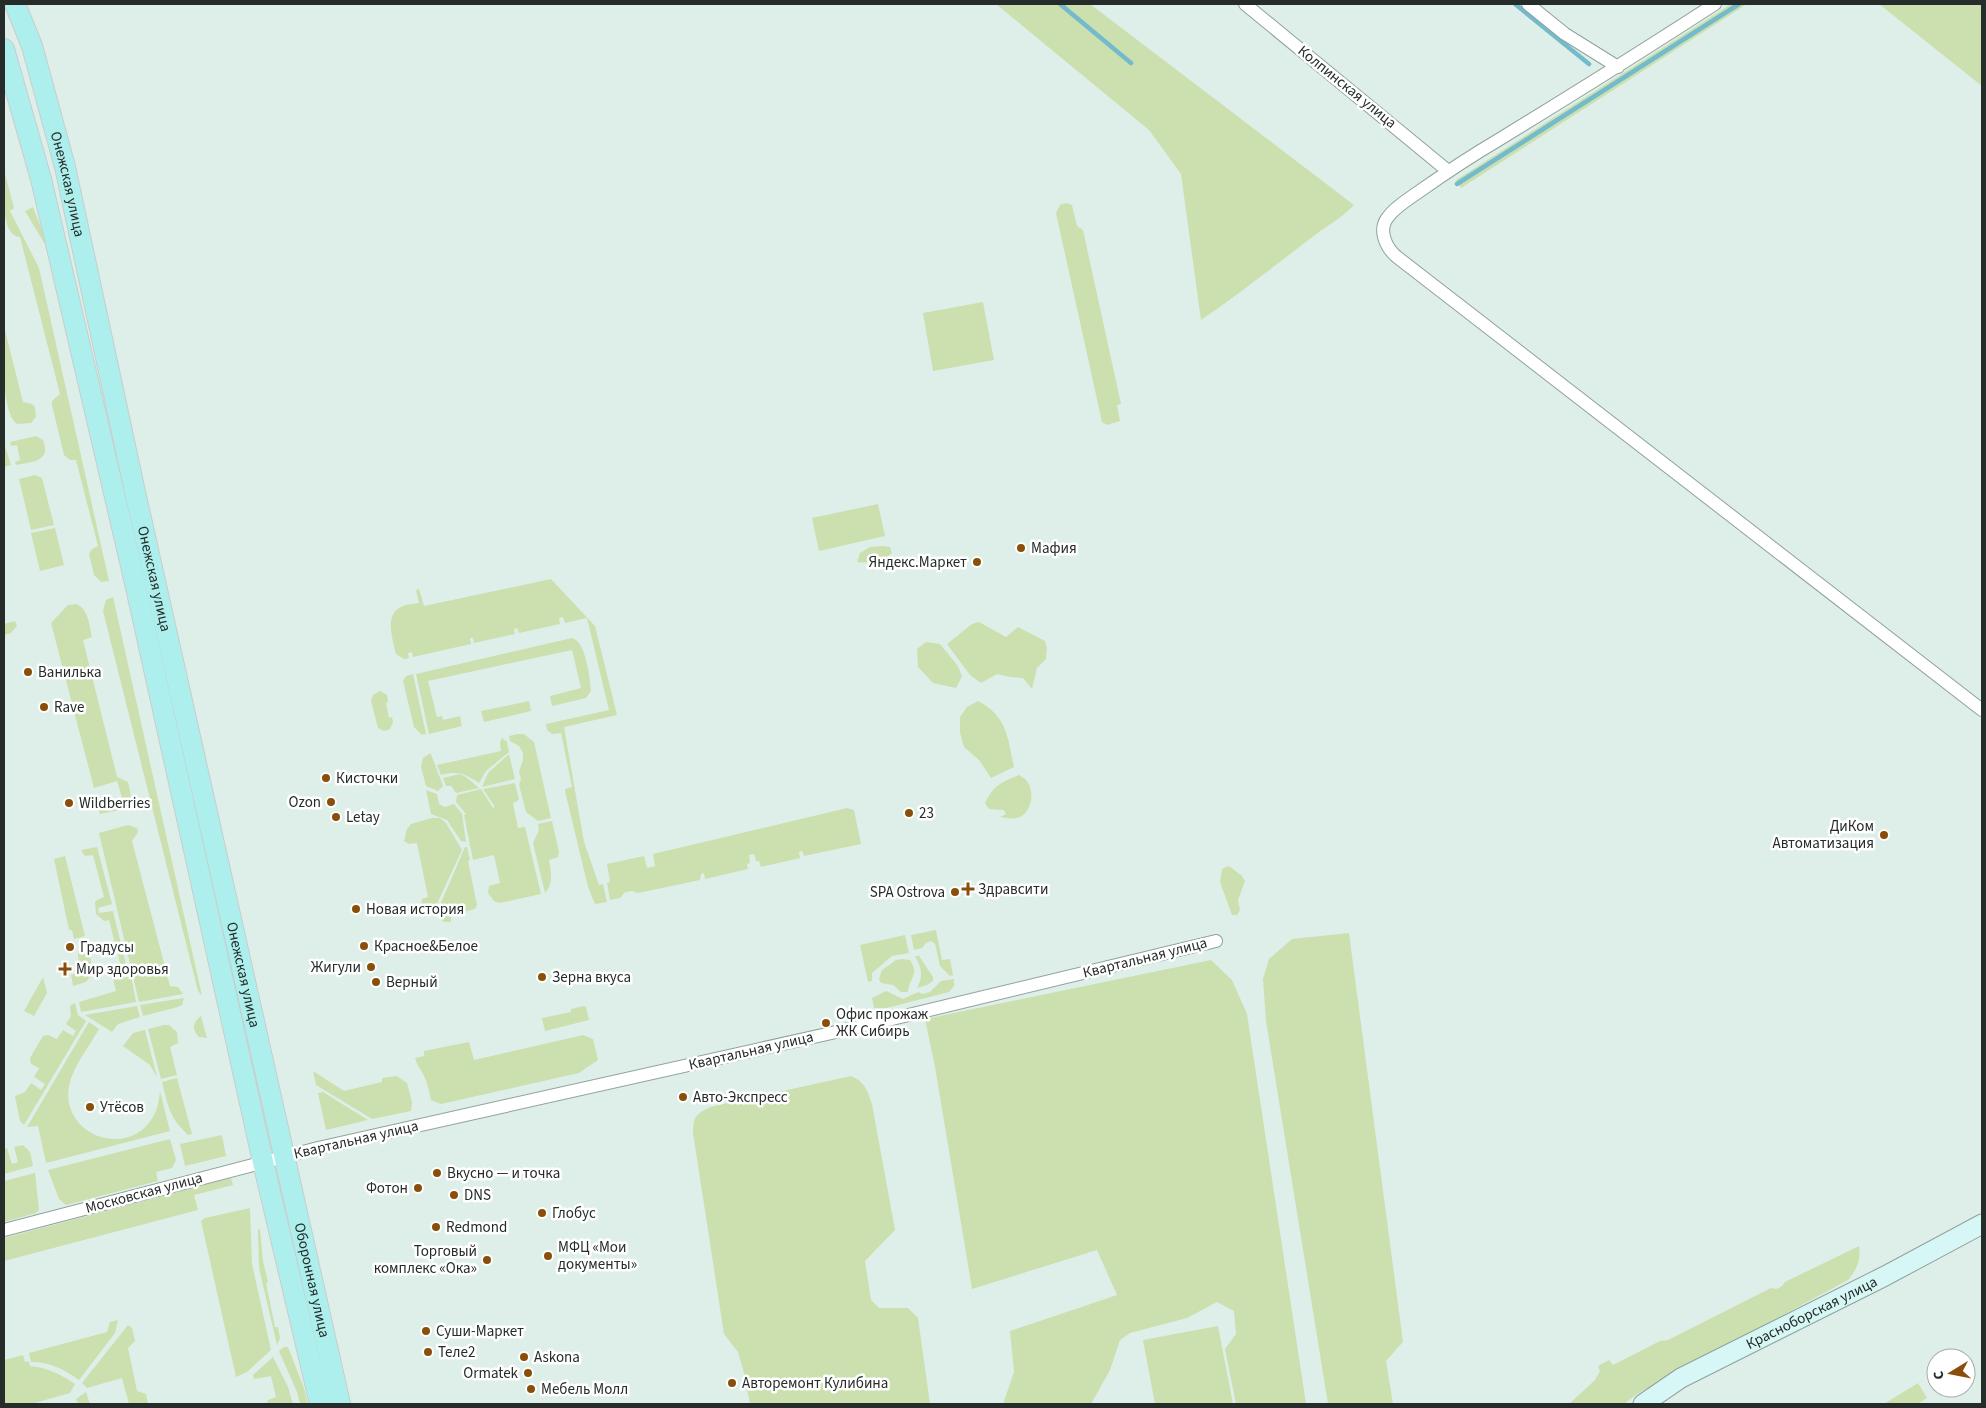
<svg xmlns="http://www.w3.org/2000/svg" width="1986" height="1408" font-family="'Source Sans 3',sans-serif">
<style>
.green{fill:#cbe0ae}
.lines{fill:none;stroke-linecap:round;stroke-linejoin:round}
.stream{stroke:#73bbcc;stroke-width:4.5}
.street-casing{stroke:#91a19b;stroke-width:14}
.secondary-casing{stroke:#91a19b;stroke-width:21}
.primary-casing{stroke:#cbcccc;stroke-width:22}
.street{stroke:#fff;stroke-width:12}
.secondary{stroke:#d6f7f6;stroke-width:19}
.primary{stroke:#adefec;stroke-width:20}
.poi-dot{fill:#8a4e0c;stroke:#fff;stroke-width:2}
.labels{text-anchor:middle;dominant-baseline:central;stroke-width:5;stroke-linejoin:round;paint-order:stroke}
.street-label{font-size:15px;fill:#252c29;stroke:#fff}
.poi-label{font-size:15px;fill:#252c29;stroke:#fff;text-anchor:start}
</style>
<rect width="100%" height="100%" fill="#deefe9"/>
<path class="green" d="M996,4h94l264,201c-12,13 -26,20 -39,30 -38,29 -75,58 -114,85l-20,-146 -32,-44z
M1731,4h16l-286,184 -5,-8z
M1879,4h103v82z
M4,170l10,38 -4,3 29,57 70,313 -8,1 -7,-7 -5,-21 3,-5 6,-3 -22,-86h-6l-6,-5 -12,-50v-4l8,-7 -40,-157c-20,0 -16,-50 -16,-67z
M1066,203l6,2 5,21 6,4 38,174 -4,1 3,16 -13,4 -5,-3 -46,-209 4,-8z
M33,207l16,41 -3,-2 -21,-35z
M983,302l11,58 -61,11 -10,-58z
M4,326l19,76 9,2 3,3 1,10 -5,6 -14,1c-17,-12 -13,-77 -13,-98z
M36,436l7,4c9,22 -12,22 -27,25l-1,-3 5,-2 -3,-15 -6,1 -1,-4z
M4,443l7,22 -7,2z
M35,475l7,3 12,47 -23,5 -12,-51z
M878,504l7,32 -66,15 -7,-33z
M55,528l9,37 -24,6 -9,-38z
M883,546l7,1 2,6c-7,7 -24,11 -35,9l3,-9 10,-6z
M551,579l44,47 22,89 -53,12 20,115 15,43 4,-1 4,18 -12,2 -7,-17 -23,-96v-2l7,-2 -11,-54 -9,1 -5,-4 -1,-6 63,-14 -22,-92 -22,5 -2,-6 -4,1 1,6 -41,9 -2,-5 -3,1 1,5 -41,9 -1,-5h-3l1,6 -58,13 -1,-5 -4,1 1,5 -5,1 -8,-5c-3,-14 -13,-41 7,-48 5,-2 11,-2 16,-3l-3,-13 3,-1 5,17z
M113,597l89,399 -4,-5 -95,-380 3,-11z
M76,604c13,5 13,21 16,33l-9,3 34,137 11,5c8,30 -3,26 -28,32l-2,-7 25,-6 -6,-20 -23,7 -43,-165 17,-18z
M15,621l2,5 -6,7 -7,2v-11z
M979,622l27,15 12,-10 27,14 2,6 -1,12 -9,9 -5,21 -9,-11 -13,-1 -13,-3 -16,9 -11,-8 -23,-31 25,-20z
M572,638c14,3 18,41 19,53l-5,7 -34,8 -2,-10 31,-8 -9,-38 -144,31 9,36 5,-1 1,4 17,-4 2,10 -33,8 -13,-60z
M926,642l14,2 18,22 4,10 -6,12 -23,-5 -15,-16 -1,-18z
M413,674l13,60 -4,1 -8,-8 -11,-46 3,-5z
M380,691l7,4 1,7 -2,1 3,15 3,-1 1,5 -3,7 -6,2 -6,-3 -7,-27 2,-6z
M529,701l2,10 -47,11 -3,-11z
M978,701c29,15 30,37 36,66l-23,11 -12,-18 -15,-13 -4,-14v-16l7,-10z
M517,734h7l10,8 17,76 -13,3 -12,-9 -7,-27 2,-6 -2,-7 4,-12v-7l-4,-7 -9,-5 -1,-5z
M502,738l5,4 2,10 -23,19 -7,12c-16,-10 -20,-12 -38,-8l-4,-10 64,-14 -1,-9z
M429,754h2l12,32 -5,5 -12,-5 -5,-19 2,-9z
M509,754l6,25 -33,8 6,-14z
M460,774l6,3 13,11 -23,5 -5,-7h-5l-3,-8z
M1019,775c3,2 7,4 9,8 7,11 3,31 -11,35 -5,1 -11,0 -17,-1l6,-3 -2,-4 -15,-1 -4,-6c8,-17 16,-21 34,-28z
M515,783l4,17 -6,3 5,25 7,-1 16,67 -41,9 -6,-2 -6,-8 1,-7 11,-3 -6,-28 -21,5 -9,-45 2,-1 -10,-12 1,-7 24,-6 12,19 2,-1 -12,-18z
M426,790l11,4 2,10 6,3 9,-3 8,10 4,28 -5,-1 -14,-21 -16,-6z
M847,808l7,2 7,34 -57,12 -2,-5 -3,1 1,6 -39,9 -2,-6h-3l-2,-7 -5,1 1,8 -3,1 1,5 -43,10 -1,-6 -3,1 -1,6 -62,13 -6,-2 -7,1 -5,6 -10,2 -3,-17 3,-1 -3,-18 37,-8 3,12 8,-2 -2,-12z
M432,818h8l6,5 16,27 -27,58 -7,4 -7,-5 1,-8 6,-2 -11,-54 -8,1 -5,-3 3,-12 4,-5z
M552,821l7,31 -1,5 -9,3c2,12 5,23 -4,33l-12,-50 6,-13 -1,-6z
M128,825l9,3 1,4 -6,9 38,145 8,1 5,7 -44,8 -40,-169z
M97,847l15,57 -14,4 1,5 14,-2 14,58 -12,4 1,7 15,-4 5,26 -55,10 -2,-10 37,-11 -5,-20 4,-7 5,-1 -11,-43 -5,1 -8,-7 -1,-12 2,-2 7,-3 -11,-42 -8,1 -4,-6z
M465,847h2l3,13 -2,1 9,44 -2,4 -24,6v7h-6l-6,-3 -2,-7z
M65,856l20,80 -11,3 -2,-9h-3l-15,-71z
M1229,866l13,10 3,5 -7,19 2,10 -3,5h-5l-12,-33 2,-13z
M936,930l6,30 8,-1 3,16 -3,1 -10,-10 -5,-22 -4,-3 -5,2 -4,5 -8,2 -3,-15z
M1349,933l54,409 -17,19 7,43h-65l-62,-383 -3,-42 6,-20 23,-20z
M905,935l4,18 -17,3 -20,17v8l-4,1 -8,-37z
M89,949l4,24 -7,9 -13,4 -2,-11 5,-2 3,-5 -1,-16z
M915,956h4l14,21v4l-6,4 -10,3c7,-13 4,-21 -2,-32z
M902,959l8,1c10,15 -1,18 -2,32h-7l-8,-7 -12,-2 -2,-4 3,-9 14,-10z
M1211,960l21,20 15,34 59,390h-70l-11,-55 11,-15 -2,-23 -17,-9 -30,16 -57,15 -10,7 -10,30 -19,34h-88l11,-32 -4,-41 107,-36 -20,-45 -125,39 -37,-222 -10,-48z
M43,977l4,16 -13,23 -10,-5z
M954,979v7l-5,6 -70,18 -5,-2 -2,-10 14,-7 17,8 15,-7 5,2 7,-2 11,-11z
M184,998l-2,7 -4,2 -35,9 -3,-11z
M75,1003l3,12 8,6 -62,104 -4,-4 -5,-25 10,-4 6,-9 10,7 4,-6 -11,-7 5,-9 -8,-4 -1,-6 13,-22 5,-1 9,4 6,-9 10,6 3,-5 -10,-7 5,-8 -1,-10z
M137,1006l3,11 -22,7 -6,8 -27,-17z
M584,1006l2,1 3,13 -44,11 -3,-13 29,-6v-3z
M201,1016l6,22 -8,-1c-8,-8 -6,-15 2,-21z
M89,1022l10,7c-10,18 -26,37 -30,57 -9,49 59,74 84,31 5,-8 6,-17 7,-26l10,40 -124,32 -8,-37 -11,1z
M164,1025h5l8,7 1,11 -8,4 7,28 -16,4 -13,-50z
M145,1030l12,47 -7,-12 -27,-19 10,-13z
M583,1035l10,4 5,21 -19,13 -138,31 -10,-4c-2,-9 -4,-20 -9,-28 -3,-5 -5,-8 -7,-14l9,-2v-5l45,-9 5,18z
M313,1071l31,20 38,-9v-4l15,-2 10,7 5,19 -1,9 -39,8 -56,-34z
M851,1076c14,6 16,14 21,28l23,126 -30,31 6,39 8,8h29l10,10 12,86h-180l-7,-35 -5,-17 -14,-18 -31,-201c0,-16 3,-19 17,-26z
M177,1078l15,56 -4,1c-19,-18 -20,-29 -26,-53z
M323,1092l45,28 -42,10 -8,-37z
M222,1135l4,21 -41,10 -5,-22z
M170,1139l6,21 -4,8 -16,4 2,9 -92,24 -7,-6 -11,-29z
M23,1145l7,7 3,14 -29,8v-25l3,-1 5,16 6,-2 -4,-15z
M35,1173l4,37 -3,3 -32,9v-41z
M231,1178l2,7 -39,10 4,15 -194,51v-23z
M250,1208l2,56 19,86 -24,22 -11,5 -35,-156 4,-3z
M260,1229l3,32 5,21 -2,1 9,44h3l2,11 -3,7 -18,-77 -1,-38z
M1859,1246c2,15 -2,23 -11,34l-211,114 -13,10h-55l26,-24 5,-9 -2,-5 11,-6 4,5 47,-24 8,-1 103,-52c7,2 10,0 14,-6z
M118,1320l-3,13 -36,47c-16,-11 -28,-18 -48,-18l-2,-9 78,-21 3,-10z
M128,1325l4,3 3,13 -7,7 9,43 9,3 2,10h-19l-7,-26 -35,10 -5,-5z
M1218,1326l15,78h-78l-12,-64z
M284,1347h4l16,41 4,16h-8l-3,-12 -18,-41z
M23,1355l2,7 4,-1 1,5c19,2 30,8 45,18l-5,9 -39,11h-27v-44z
M273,1357l15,30 5,17h-27l2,-4 8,-3 -5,-21 -17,3 -1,-4z
M1918,1383l9,15 -10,6h-33z
M86,1392l4,12h-12l-2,-5z"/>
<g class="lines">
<path class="stream" d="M1060,4l71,59
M1515,4l74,60
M1457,184l282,-180"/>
<g class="street-casing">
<path id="street" d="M1245,4l203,167
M1528,4l37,30 53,33
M1715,4c-71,46 -143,91 -215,135 -29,17 -56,35 -83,54 -10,7 -22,14 -29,24 -10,12 -3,30 9,40l585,453
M4,1230l314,-82 549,-123 349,-84"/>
</g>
<g class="secondary-casing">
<g id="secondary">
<path id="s1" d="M1643,1404l38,-26 204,-102 97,-52"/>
</g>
</g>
<g class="primary-casing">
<g id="primary">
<path id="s2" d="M15,4l17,42 33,121 70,325 205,912"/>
<path d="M4,49l37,130 94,404 128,579 57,242"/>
</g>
</g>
<use href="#street" class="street"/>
<use href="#secondary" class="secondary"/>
<use href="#primary" class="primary"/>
</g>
<g class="poi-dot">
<circle cx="1021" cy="548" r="5"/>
<circle cx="977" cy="562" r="5"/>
<circle cx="28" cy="672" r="5"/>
<circle cx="44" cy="707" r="5"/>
<circle cx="326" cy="778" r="5"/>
<circle cx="331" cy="802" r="5"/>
<circle cx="69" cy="803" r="5"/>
<circle cx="909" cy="813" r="5"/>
<circle cx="336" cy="817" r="5"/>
<circle cx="1884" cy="835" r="5"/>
<path d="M965.5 881.5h5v5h5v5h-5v5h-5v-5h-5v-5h5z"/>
<circle cx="955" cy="892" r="5"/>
<circle cx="356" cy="909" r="5"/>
<circle cx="364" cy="946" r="5"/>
<circle cx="70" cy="947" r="5"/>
<circle cx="371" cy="967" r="5"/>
<path d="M62.5 961.5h5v5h5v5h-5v5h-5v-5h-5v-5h5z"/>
<circle cx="542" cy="977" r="5"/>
<circle cx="376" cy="982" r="5"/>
<circle cx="826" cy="1023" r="5"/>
<circle cx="683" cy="1097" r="5"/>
<circle cx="90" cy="1107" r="5"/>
<circle cx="437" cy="1173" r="5"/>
<circle cx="418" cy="1188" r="5"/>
<circle cx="454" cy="1195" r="5"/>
<circle cx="542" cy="1213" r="5"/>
<circle cx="436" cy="1227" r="5"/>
<circle cx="548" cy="1256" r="5"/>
<circle cx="487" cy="1260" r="5"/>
<circle cx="426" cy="1331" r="5"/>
<circle cx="428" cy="1352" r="5"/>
<circle cx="524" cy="1357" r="5"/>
<circle cx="528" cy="1373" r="5"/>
<circle cx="732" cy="1383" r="5"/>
<circle cx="531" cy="1389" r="5"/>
</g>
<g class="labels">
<g class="street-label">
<text transform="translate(1347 87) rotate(39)">Колпинская улица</text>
<text stroke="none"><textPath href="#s2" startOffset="188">Онежская улица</textPath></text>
<text stroke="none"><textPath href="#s2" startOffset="592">Онежская улица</textPath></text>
<text transform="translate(1145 958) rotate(-14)">Квартальная улица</text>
<text stroke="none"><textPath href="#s2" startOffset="998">Онежская улица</textPath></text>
<text transform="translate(751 1051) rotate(-13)">Квартальная улица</text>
<text transform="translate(356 1140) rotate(-13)">Квартальная улица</text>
<text transform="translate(144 1193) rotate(-15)">Московская улица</text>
<text stroke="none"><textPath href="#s2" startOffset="1311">Оборонная улица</textPath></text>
<text stroke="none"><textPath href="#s1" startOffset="192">Красноборская улица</textPath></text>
</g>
<g class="poi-label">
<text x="1031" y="548">Мафия</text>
<text x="967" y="562" text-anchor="end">Яндекс.Маркет</text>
<text x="38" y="672">Ванилька</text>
<text x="54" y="707">Rave</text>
<text x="336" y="778">Кисточки</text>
<text x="321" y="802" text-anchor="end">Ozon</text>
<text x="79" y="803">Wildberries</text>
<text x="919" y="813">23</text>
<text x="346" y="817">Letay</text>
<text x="1874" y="826" text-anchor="end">ДиКом<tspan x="1874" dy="17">Автоматизация</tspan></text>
<text x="978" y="889">Здравсити</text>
<text x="945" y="892" text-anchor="end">SPA Ostrova</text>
<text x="366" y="909">Новая история</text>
<text x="374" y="946">Красное&amp;Белое</text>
<text x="80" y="947">Градусы</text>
<text x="361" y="967" text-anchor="end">Жигули</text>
<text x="76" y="969">Мир здоровья</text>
<text x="552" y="977">Зерна вкуса</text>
<text x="386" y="982">Верный</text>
<text x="836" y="1014">Офис прожаж<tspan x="836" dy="17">ЖК Сибирь</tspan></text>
<text x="693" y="1097">Авто-Экспресс</text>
<text x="100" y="1107">Утёсов</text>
<text x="447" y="1173">Вкусно — и точка</text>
<text x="408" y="1188" text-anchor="end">Фотон</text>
<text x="464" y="1195">DNS</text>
<text x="552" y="1213">Глобус</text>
<text x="446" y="1227">Redmond</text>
<text x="558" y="1247">МФЦ «Мои<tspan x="558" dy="17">документы»</tspan></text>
<text x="477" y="1251" text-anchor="end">Торговый<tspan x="477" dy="17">комплекс «Ока»</tspan></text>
<text x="436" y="1331">Суши-Маркет</text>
<text x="438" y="1352">Теле2</text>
<text x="534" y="1357">Askona</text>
<text x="518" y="1373" text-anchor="end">Ormatek</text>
<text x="742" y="1383">Авторемонт Кулибина</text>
<text x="541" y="1389">Мебель Молл</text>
</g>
</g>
<rect width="1986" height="1408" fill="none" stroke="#252c29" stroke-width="10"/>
<g transform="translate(1951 1373) rotate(260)"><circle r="24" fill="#ffffff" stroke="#a8aba9"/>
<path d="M0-4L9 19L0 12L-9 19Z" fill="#8a4e0c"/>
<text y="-8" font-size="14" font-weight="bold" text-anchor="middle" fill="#252c29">С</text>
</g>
</svg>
